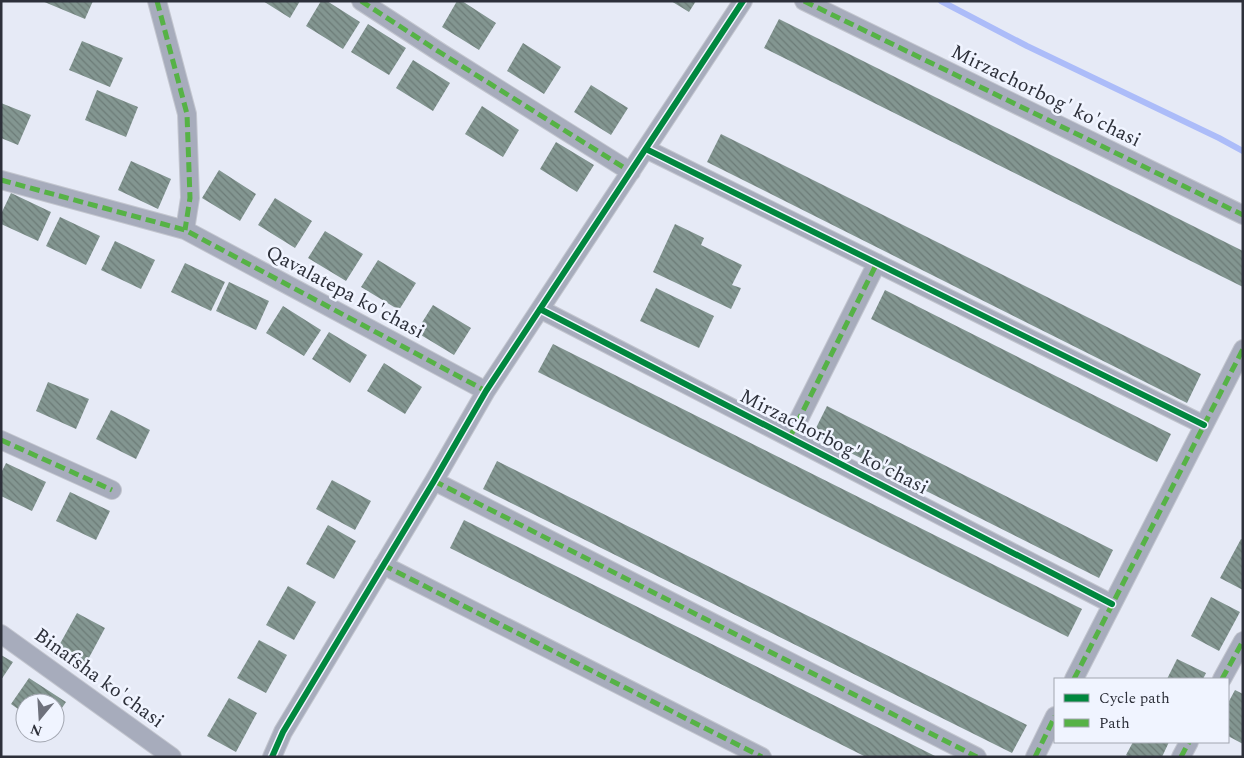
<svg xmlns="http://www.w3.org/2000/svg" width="1244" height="758" font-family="Spectral,serif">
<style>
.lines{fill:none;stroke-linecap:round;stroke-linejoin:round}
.stream{stroke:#acbcf9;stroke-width:6}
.building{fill:url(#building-back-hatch)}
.minor-casing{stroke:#c3c6cf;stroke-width:20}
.minor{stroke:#a7acbc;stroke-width:18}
.quiet{stroke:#56b246;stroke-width:5;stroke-dasharray:10 5;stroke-linecap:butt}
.cycleway-casing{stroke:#f0f4ff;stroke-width:9}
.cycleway{stroke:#00873e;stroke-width:6}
.labels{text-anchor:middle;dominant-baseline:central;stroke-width:5;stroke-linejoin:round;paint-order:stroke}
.street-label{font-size:20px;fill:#2d303a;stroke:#f0f4ff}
</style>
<defs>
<pattern id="building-back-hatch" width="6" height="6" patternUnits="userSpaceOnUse" patternTransform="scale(1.25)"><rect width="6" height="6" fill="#839691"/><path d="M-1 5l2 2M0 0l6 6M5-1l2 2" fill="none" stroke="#6c7b77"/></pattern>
</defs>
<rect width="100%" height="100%" fill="#e6eaf6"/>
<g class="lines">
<path class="stream" d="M941,1l86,45 192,92 24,13"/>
</g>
<path class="building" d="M42,1h51l-8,18z
M263,1h37l-10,17z
M321,1h6l33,21 -17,27 -37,-23z
M457,1h5l34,22 -17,27 -37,-23z
M671,1h25l-7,11z
M779,19l464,232v36l-479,-239z
M368,24l38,24 -17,27 -38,-23z
M82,41l41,17 -13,29 -41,-17z
M523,43l38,24 -17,27 -37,-23z
M413,60l37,23 -17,28 -37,-23z
M591,85l37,23 -17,27 -37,-23z
M97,90l41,17 -12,30 -41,-17z
M1,103l30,12 -13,30 -17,-7z
M482,106l37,24 -16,27 -38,-23z
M721,134l480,240 -14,29 -480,-241z
M556,142l38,23 -17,27 -37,-23z
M131,161l40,18 -13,30 -40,-19z
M219,170l37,24 -16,27 -38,-23z
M11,193l40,19 -13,29 -37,-17v-10z
M275,198l37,23 -17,27 -37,-23z
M60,217l40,19 -14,29 -40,-19z
M675,224l29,14 -3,7 41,20 -10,20 9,3 -10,21 -78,-37z
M325,231l38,23 -17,27 -38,-23z
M115,241l40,19 -14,29 -40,-19z
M378,260l38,23 -17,27 -38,-23z
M185,263l40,19 -14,29 -40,-19z
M229,282l40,19 -13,29 -40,-19z
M656,288l58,28 -15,32 -59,-27z
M885,290l286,144 -14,28 -286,-143z
M433,305l38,23 -17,27 -38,-23z
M283,306l38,24 -17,26 -38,-23z
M329,332l38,23 -17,28 -38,-24z
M553,344l529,265 -14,28 -530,-265z
M384,363l38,24 -17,27 -38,-23z
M48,382l41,17 -13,30 -40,-18z
M827,406l286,144 -14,28 -286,-144z
M111,410l39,20 -14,29 -40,-20z
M497,461l530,264 -15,28 -529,-264z
M6,463l40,19 -14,29 -31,-15v-23z
M332,480l39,21 -16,29 -39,-21z
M70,492l40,19 -14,29 -40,-19z
M464,520l473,237h-71l-416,-209z
M328,525l28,16 -22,38 -28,-15z
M1241,539l2,1v50l-23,-12z
M288,586l28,16 -22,38 -28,-15z
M1211,597l29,15 -21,39 -28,-15z
M77,613l28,15 -21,39 -28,-16z
M259,640l28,15 -21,38 -29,-15z
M1,655l12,7 -12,18z
M1177,659l29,14 -3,6h-36z
M29,678l37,24 -11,16v-15h-30v11l-14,-10z
M1235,690l8,4v50l-15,-8v-33z
M229,698l28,15 -21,39 -29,-16z
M1133,742h36l-7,15h-33l-3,-2z"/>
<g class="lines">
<g class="minor-casing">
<path id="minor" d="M157,1l30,113 3,84 -5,32
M361,1l80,52 190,119
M804,1l439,214
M646,149l558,276
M1,180l184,50 301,161
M540,309l572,295
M790,437l87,-174
M1,440l111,50
M434,481l543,276
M383,565l379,192
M1,634l171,123
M1074,679l169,-330
M1222,679l21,-38
M272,757l11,-25 151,-251 52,-90 257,-390
M1035,757l20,-41
M1181,757l8,-15"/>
</g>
<use href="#minor" class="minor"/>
<path class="quiet" d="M157,1l30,113 3,84 -5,32
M361,1l80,52 190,119
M804,1l439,214
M1,180l184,50 301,161
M790,437l87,-174
M1,440l111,50
M434,481l543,276
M383,565l379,192
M1074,679l169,-330
M1222,679l21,-38
M1035,757l20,-41
M1181,757l8,-15"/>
<g class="cycleway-casing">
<path id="cycleway" d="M646,149l558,276
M540,309l572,295
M272,757l11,-25 151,-251 52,-90 257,-390"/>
</g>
<use href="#cycleway" class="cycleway"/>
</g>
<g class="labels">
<g class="street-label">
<text transform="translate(1046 96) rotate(26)">Mirzachorbog' ko'chasi</text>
<text transform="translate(345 292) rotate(28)">Qavalatepa ko'chasi</text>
<text transform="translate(834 442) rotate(27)">Mirzachorbog' ko'chasi</text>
<text transform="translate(99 678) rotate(36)">Binafsha ko'chasi</text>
</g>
</g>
<rect width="1244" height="758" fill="none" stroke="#2d303a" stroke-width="5"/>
<rect x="1054" y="678" width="175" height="65" fill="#f0f4ff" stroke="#a2a6b0"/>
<rect x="1064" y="694" width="25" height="8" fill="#00873e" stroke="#a2a6b0"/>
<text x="1099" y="703" font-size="15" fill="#2d303a">Cycle path</text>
<rect x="1064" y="719" width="25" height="8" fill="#56b246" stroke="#a2a6b0"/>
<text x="1099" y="728" font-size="15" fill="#2d303a">Path</text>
<g transform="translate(40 718) rotate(198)"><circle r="24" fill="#f0f4ff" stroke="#a2a6b0"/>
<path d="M0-4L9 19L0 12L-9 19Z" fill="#6e717c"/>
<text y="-8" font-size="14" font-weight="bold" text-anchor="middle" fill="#2d303a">N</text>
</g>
</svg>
